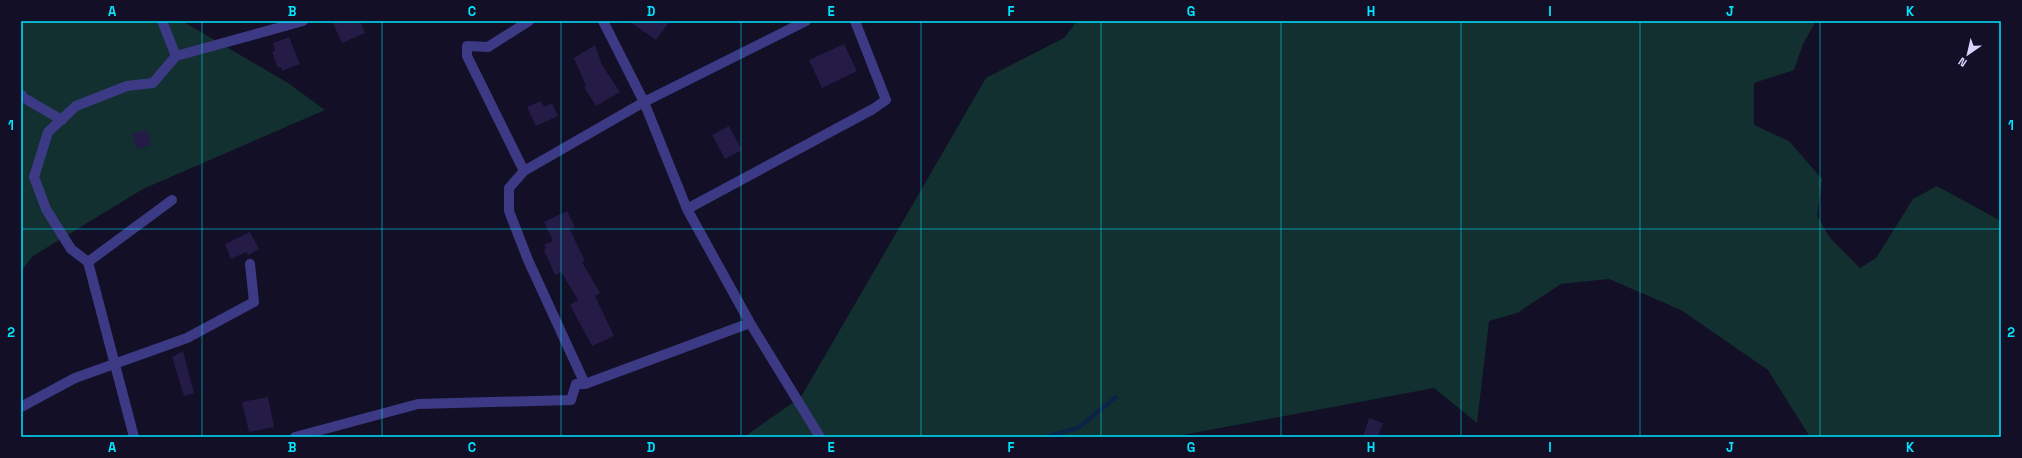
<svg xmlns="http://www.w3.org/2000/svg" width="2022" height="458" font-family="'Space Grotesk',sans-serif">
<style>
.green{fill:#12302f}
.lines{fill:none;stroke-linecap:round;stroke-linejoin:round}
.stream{stroke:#0c2248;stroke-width:4}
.building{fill:#241b47}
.minor{stroke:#3d3a85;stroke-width:10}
.grid{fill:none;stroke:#00e5ff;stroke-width:1;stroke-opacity:0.55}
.neatline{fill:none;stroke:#00e5ff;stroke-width:1.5}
.grid-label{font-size:13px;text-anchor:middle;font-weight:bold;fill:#00e5ff}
</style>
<rect width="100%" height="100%" fill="#130f26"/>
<path class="green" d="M21,21h161l106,62 37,27 -182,79 -110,67 -12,15z
M1077,21h739l-13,23 -9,26 -40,13v42l35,16 33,38 -5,37 13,22 30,30 16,-10 37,-59 24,-13 64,35v216h-191l-42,-67 -87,-60 -72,-31 -48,5 -44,29 -28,8 -12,102 -43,-35 -262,49h-428l57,-40 185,-319 78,-40z"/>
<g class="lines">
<path class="stream" d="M1045,437l33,-9 38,-31"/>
</g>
<path class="building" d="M332,21h28l5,12 -23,10z
M629,21h41l-14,19z
M289,37l11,27 -18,7 -1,-4 -3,1 -6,-16 3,-1 -2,-8z
M844,44l13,27 -35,17 -13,-28z
M595,45l7,20 18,27 -24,14 -12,-19 2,-1 -12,-28z
M541,101l3,6 8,-4 6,13 -22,10 -9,-19z
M729,126l13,24 -17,9 -13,-24z
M146,129l5,16 -14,5 -5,-15z
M567,211l8,16 -5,3 15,31 -3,1 18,31 -5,3 19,40 -22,10 -22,-41 8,-5 -17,-28 -6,3 -11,-25 2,-2 -2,-3 9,-4 -9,-19z
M250,232l9,17 -11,6 -2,-3 -15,7 -6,-15z
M183,351l11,42 -10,3 -12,-39z
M268,397l6,30 -25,5 -7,-30z
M1369,418l14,5 -5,14h-15z"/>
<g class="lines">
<path class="minor" d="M162,21l14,35
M603,21l41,81 43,107 63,114 70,114
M21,94l3,4 38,22
M524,171l120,-69 162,-81
M687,209l186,-100 13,-9 -31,-79
M88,262l84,-62
M585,384l165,-61
M21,407l54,-29 112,-40 67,-36 -4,-38
M134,437l-46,-175 -17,-13 -25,-40 -12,-32 14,-45 28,-26 51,-20 26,-3 23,-27 127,-35
M295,437l123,-33 153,-4 5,-16h9l-57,-124 -19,-49v-23l15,-17 -57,-115v-10l21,1 41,-26"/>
</g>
<path class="grid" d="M202,21v416M382,21v416M561,21v416M741,21v416M921,21v416M1101,21v416M1281,21v416M1461,21v416M1640,21v416M1820,21v416M21,229h1980"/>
<rect width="2022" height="458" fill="none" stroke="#130f26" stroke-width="44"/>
<g transform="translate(1968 54) rotate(214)" stroke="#130f26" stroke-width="3" paint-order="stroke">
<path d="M0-3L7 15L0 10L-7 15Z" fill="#d9d4ff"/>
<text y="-6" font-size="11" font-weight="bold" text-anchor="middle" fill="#d9d4ff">N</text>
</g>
<rect x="22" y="22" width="1978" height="414" class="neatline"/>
<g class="grid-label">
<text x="112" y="16">A</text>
<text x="292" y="16">B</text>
<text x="472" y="16">C</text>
<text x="651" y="16">D</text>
<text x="831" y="16">E</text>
<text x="1011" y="16">F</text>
<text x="1191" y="16">G</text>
<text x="1371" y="16">H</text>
<text x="1550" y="16">I</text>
<text x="1730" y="16">J</text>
<text x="1910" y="16">K</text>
<text x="11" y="130">1</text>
<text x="2011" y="130">1</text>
<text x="11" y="337">2</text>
<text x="2011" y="337">2</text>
<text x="112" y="452">A</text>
<text x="292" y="452">B</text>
<text x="472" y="452">C</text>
<text x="651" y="452">D</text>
<text x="831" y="452">E</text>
<text x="1011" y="452">F</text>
<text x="1191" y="452">G</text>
<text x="1371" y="452">H</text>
<text x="1550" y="452">I</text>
<text x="1730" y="452">J</text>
<text x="1910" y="452">K</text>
</g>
</svg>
